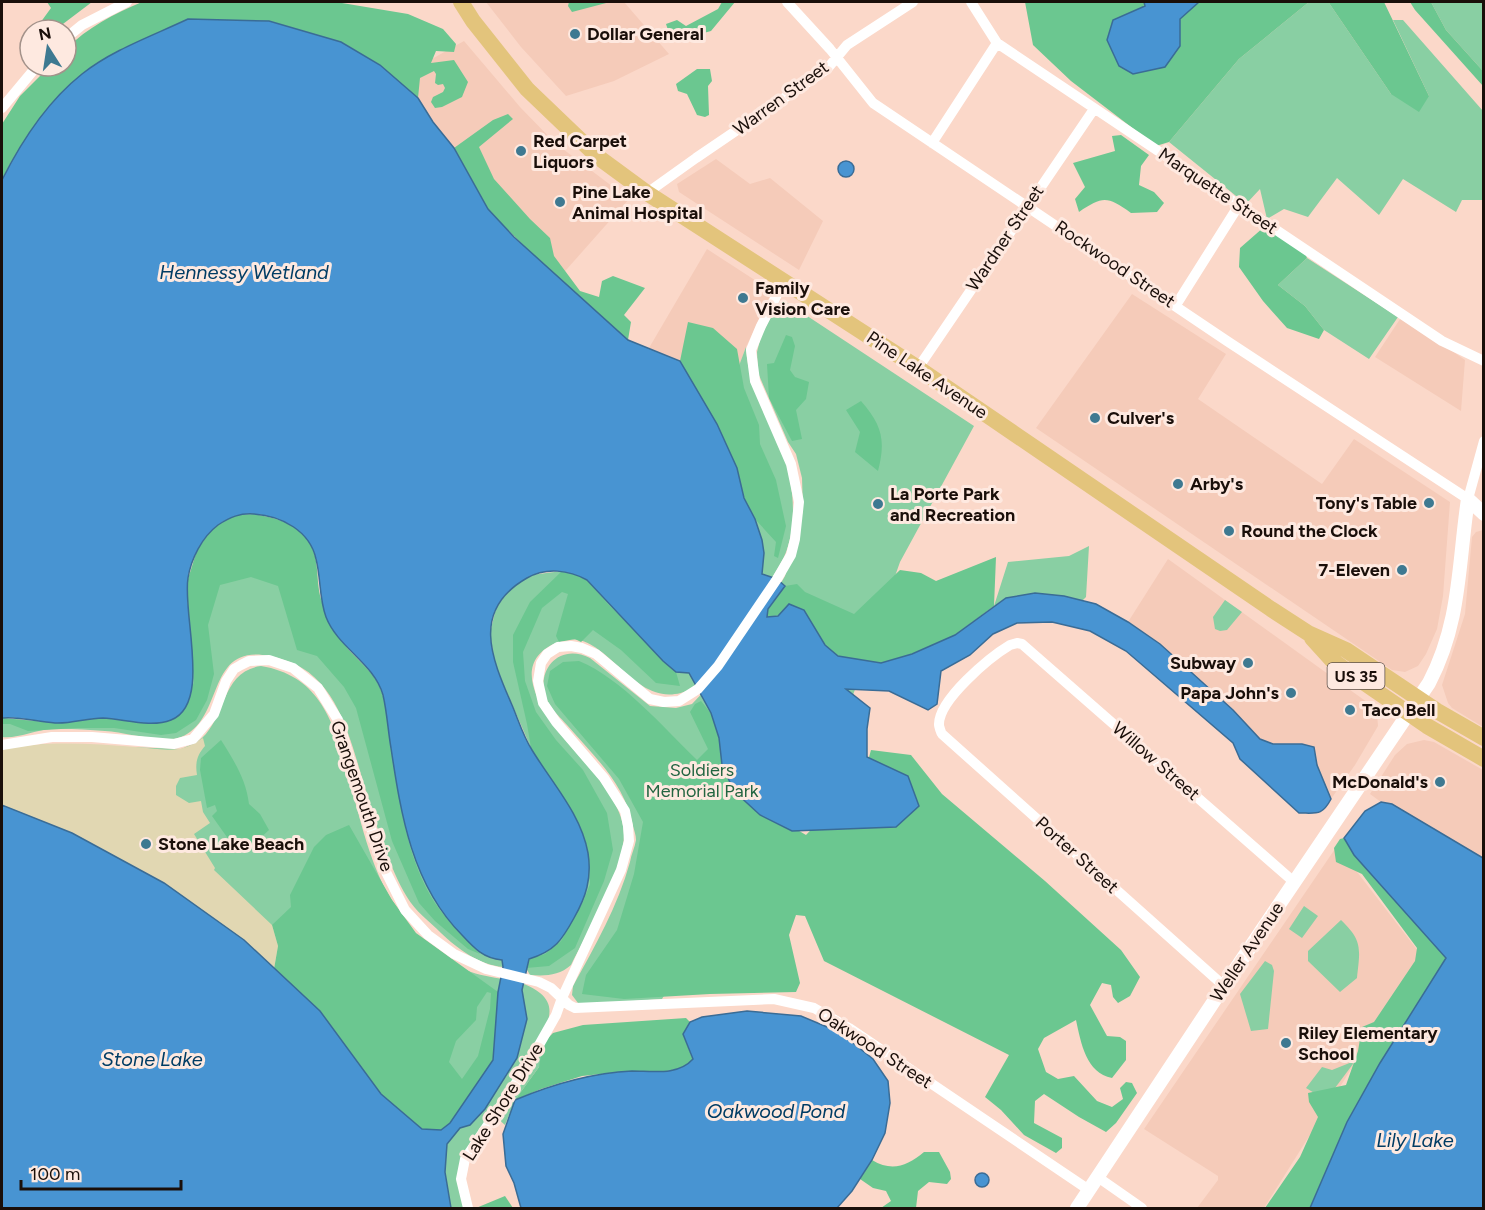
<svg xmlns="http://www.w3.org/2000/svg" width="1485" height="1210" font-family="Figtree,sans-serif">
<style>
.built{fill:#f5cbb9}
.green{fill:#89cfa3}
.forest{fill:#6bc790;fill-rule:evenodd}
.sand{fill:#e1d7b2}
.water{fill:#4894d2;stroke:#3a6c96;stroke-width:1.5}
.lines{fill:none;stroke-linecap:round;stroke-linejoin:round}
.minor{stroke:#fff;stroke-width:10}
.tertiary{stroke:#fff;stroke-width:14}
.primary{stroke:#e3c47c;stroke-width:16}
.poi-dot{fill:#3e7991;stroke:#fee9e0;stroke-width:2}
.labels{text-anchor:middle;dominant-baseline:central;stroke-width:6;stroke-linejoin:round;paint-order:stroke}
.shield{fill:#fee9e0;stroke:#5e504a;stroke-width:1.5}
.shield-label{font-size:16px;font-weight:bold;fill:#1a0f0a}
.poi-label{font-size:18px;font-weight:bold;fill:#1a0f0a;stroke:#fee9e0;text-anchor:start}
.street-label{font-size:18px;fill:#1a0f0a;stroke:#fee9e0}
.park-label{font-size:18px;fill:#236541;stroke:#fee9e0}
.water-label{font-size:20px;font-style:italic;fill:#003c64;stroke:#fee9e0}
</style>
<rect width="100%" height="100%" fill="#fbd8c9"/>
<path class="built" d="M486,2h138l45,52 -55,27 -48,15 -45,-49z
M464,41l56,66 35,36 74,56 -70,79 -126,-156 -15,-24 -22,-19z
M716,159l34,25 20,-6 53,43 -24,49 -120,-78 -2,-8z
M707,249l63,41 1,4 -25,53 -29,77 -37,-63 -31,-13z
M1132,294l94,60 -28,45 124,85 32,-45 96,63 -7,94 -6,33 -11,25 -8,12 -13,6 -13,-2 -356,-242z
M1402,316l63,44 -4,51 -86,-54z
M1483,530h1l-1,197 -31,-19 -4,-5 -6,-18 23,-71 7,-77 4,-5z
M1168,559l203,146 6,9 1,12 -23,39 -24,34 -14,-34 -3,-18 -12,-3h-29l-13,-5 -27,-29 -73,-66 -32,-22z
M1424,740l10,2 49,28v88l-91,-54 -11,-2 -11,-8 25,-39 12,-11z
M1337,846l85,110 -158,252h-67l21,-28v-4l-74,-47z"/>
<path class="green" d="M1309,2l20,1 62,91 38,2 -36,-76h10l80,91v89h-21l-6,12 -53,-33 -24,36 -42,-37 -29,39 -24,-8 -17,10 -7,-30 -14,15 -77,-62 70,-83z
M1431,2h52v69l-37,-41z
M1307,258l91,59 -29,42 -45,-29 -19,-24 -27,-21z
M783,300l191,126 -74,136 -47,133 -84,125 -107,179 -71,5 -13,-1 -6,-8 1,-9c22,-40 45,-80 57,-124 1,-7 5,-15 6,-22 0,-5 -2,-10 -3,-14 -8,-42 -39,-70 -66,-101 -6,-7 -14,-14 -18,-21 -17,-28 7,-63 41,-46l60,48 26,2 16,-4 35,-37 35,-51 23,-40 18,-65 -1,-33 -6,-24 -8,-12 -30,-69 -1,-21 4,-16 17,-32z
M746,347c2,40 23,71 37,107 11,29 15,73 1,103 -10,20 -24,38 -37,57 -18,24 -36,49 -54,74 -60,32 -85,-66 -135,-46 -69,28 17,106 40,136 12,16 26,36 26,57 0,33 -38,100 -53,130 -12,11 -26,11 -41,10l-4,-7 55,-139 -50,-81 -36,-83 -5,-32 6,-25 15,-21 20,-12 31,-4 155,-147z
M254,514l241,445h7l1,8c-24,-2 -45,-18 -62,-34 -12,-12 -26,-22 -34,-36 -17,-28 -32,-75 -41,-106 -15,-47 -26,-112 -79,-130 -86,-31 -58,57 -106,76 -17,7 -56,-5 -76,-6 -18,-1 -37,-3 -54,-2 -16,1 -34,10 -49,8v-19l54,5 132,-112z
M1089,546l-3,51 -4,4 -18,-5 -58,2 -12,8 14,-44 61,-6z
M1225,600l17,12 -15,18 -7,1 -5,-2 -2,-12z
M261,666c60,10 73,57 87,109 11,39 23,96 46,128 7,10 13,21 21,30 12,12 40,33 56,39 22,8 51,6 69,21 10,8 11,17 8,28l-29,51 -58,85 3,51h-13l-6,-36 -201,-232 -172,-107 -70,-28v-55l45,-6 134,5c7,-3 14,-5 21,-11 24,-22 20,-67 59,-72z
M1304,906l14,10 -16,22 -13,-9z
M1341,920c22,21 19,29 16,58l-17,14 -32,-31v-10z
M1265,961l7,4 2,6 -6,58 -17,2 -11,-37z
M539,1051l8,5 -32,44 -10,25 -8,-7z
M1352,1062l1,2 -27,36 -20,-12 16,-21 10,3z"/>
<path class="forest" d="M47,2h45l-37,28h-20l16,-22z
M142,2h194l72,12 35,15 13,15 -2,8 -18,-1 -5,12 23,-3 14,22 -6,15 -20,10 -7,1 -4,-6 2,-5 10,-5 2,-4 -2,-4 -5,1 -3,-2 1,-9 -2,-3 -14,7 -2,20 -38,-33 -39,-23 -72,-21 -81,-2 -63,29 -43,26 -33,33 -38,55 -9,18v-56l18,-28 30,-30h16v-17c22,-22 48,-35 76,-47z
M569,2h41l-38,10 -4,-6z
M722,2h13l-24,29 -33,9 -8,-4 -4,-12 11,-4 9,6 32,-17z
M1025,2h284l-70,57 -70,83 -13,4 -85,-65 -38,-36z
M1318,2h66l45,94 -10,16 -28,-18 -62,-91z
M1410,2h21l15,28 37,41v15l-68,-76z
M697,69h13l2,12 -4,5 1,29 -4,2 -8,-2 -10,-21 -9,-3 -2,-7z
M508,114l5,5 -34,28 15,32 36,40 20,19 4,18 26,35 19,6 3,-16 11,-5 32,12 -21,27 7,7 -3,18c-48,-43 -97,-84 -140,-131l-34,-61 39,-28z
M1121,135l28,20 -8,11 -2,19 15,7 10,11 -7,9 -26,1c-24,-17 -28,-17 -52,-1l-4,-13 10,-12 -12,-24 42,-12 -3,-15z
M1264,227l41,26 2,5 -29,27 27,21 19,24 -5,9 -32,-11 -24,-27 -24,-34 1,-19z
M688,322l25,6 24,21 7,39 15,37 1,19 16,36 10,46 -8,32 -4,-2 2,-14 -21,-23 -11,-21 -7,-30 -57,-107z
M786,335l6,2 3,9 -5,24 5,7 14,5 -3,17 -10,11 6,29 -10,2 -23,-43 -2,-34 7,-1z
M861,401c21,24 25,39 17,70l-23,-19 5,-20 -14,-22z
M254,514c19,4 40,7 52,24 15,18 9,40 15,61 4,11 15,35 23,45 13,17 31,27 38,49 7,20 8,51 12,72 7,46 15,98 41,138 13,19 30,35 45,51l-12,-5 -33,-28 -16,-18 -27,-62 -36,-133 -12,-21 -27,-31 -20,-6 -19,-64 -27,-9 -31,8 -12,40 6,49 -7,26 -11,20 -20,13 -15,2 -47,-7h-37l-49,3 -18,-7h-8v-6l54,5 44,-5 51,5 18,-2 25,-38 -6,-72v-32l9,-29 14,-20 21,-15z
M996,557l-2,49 -39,29 -43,19 -31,9 -43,-7 -13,-11 -21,-35 -37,7 1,-8 17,-23 12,-2 8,8 49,22 46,-44 21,3 15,8z
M562,571l11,1 14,8 21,24 68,68 4,14 -24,-3 -35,-33 -28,-20 -12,12 -6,-3 -16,3 -3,-6 12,-42 -6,-2 -20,16 -19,44 2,29 11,31 20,28 27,30 24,43 6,37 -9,31 -29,67 -26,18 -23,2 4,-10 15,-4 16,-13 22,-39 7,-18 -2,-30 -7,-25 -50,-81 -4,-24 -14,-62v-27l17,-33z
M579,661c42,17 85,67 118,99l11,-11 -18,-37 5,-8 6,-3 25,31 53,87 27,16 22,-23 34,-29 9,-33 40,5 31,39 103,87 76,69 19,27 -10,19 -12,7 -5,-6 -2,-12 -9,-2 -12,22 17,31 13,1 6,4v19l-14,18c-26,-5 -31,-35 -36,-58l-32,18 -6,11 8,23 12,7 16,-3 23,25 15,6 11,-8 -3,-11 6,-6 6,1 5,10 -21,30 -10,9 -27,-15 -35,-23 -9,7 -1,22 28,15v10l-6,5 -32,-18 -23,-25 -16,-13 24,-42 -185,-94 -19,-45 -9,-1 -7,20 11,48 -4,9 -86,2 -86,5 -42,-5 4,-19 31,-45 17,-56 9,-52 -24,-43 -64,-75 -8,-18 3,-15 13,-9z
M221,740c13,21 25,39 28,64l11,10 9,16c-13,12 -17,16 -35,17l-22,-31 5,-5 -2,-6 -8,3 -7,-38 1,-12z
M349,825l43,75 24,33 82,59 -5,68 -43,63 -9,7 -19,-1 -41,-35 -61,-83 -46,-42 4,-23 -6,-21 19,-18 -1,-12 24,-48 12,-12zM487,992l4,1 -1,16 -12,47 -16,23 -13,-17 7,-21 20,-21 1,-13z
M1344,838l10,17 92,103 -66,105 -33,59 -37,86h-45l35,-51 18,-40 -9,-15 -1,-9 38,-8 12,-34 4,-24 12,-5 41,-61 2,-13 -55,-74 -26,-12 -2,-14 6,-9z
M686,1018l4,4 -7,12 10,26 -8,7 -22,5 -33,-1 -48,5 -41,13 -26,11 24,-33 4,-24 10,-10 30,-8z
M924,1152h15l11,20 1,7 -4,5 -18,-2 -11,9 -2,17h-35l10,-7 -5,-10 -13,-3 -13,-9 12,-19c20,12 35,6 52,-8z
M505,1196l8,12h-37z"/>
<path class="sand" d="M203,738l2,8c-8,9 -10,17 -8,29l-17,3 -4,8v9l13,8 12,-2 2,11 7,11 -16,11 21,34 -1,2 58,55 6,21 -4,23 -30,-29 -80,-57 -92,-50 -70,-28v-55c42,-10 90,-6 134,-3 14,1 28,4 42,2 9,-1 17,-6 25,-11z"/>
<path class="water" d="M1144,2h55l-19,17v27l-15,21 -32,7 -14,-8 -12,-26 6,-20 32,-14z
M188,19l81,2 72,21 39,23 38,33 15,24 21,26 34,61 26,28 114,103 52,21 37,63 20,44 7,30 11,21 7,21 2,13 -2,21 15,5 8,7 -17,23 -1,8 11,-1 11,-12 15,6 21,35 13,11 43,7 31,-9 43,-19 51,-37 29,-5 29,3 32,8 32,18 32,22 73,66 27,29 13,5h29l12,3 3,18 14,34c-9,17 -14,14 -32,14l-59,-54 -7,-16 -107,-92 -36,-20 -38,-9 -35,1 -24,11 -23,21 -29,16 -4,33 -9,6 -39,-19 -43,-2 24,19 -3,21v28l41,19 11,30 -23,21 -104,4 -32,-16 -26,-24 -12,-26 -3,-27 -8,-25 -22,-40 -13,-1 -13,-11 -76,-81c-18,-10 -41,-13 -60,-2 -56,32 -36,79 -15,127 6,14 11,31 20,45 20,33 49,64 56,103 4,25 -2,44 -14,65 -12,22 -19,33 -45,41l-7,31 5,29 -10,39 -32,51 -15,16 -10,3 -13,16 -2,28 6,36h-449v-403l70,28 92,50 80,57 76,71 61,83 41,35 19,1 9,-7 43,-63 5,-68 5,-25 -1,-7c-19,-2 -28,-12 -40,-25 -50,-50 -61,-120 -71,-187 -3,-17 -4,-36 -8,-53 -9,-32 -45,-47 -57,-78 -7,-19 -5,-39 -10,-58 -6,-28 -34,-43 -62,-45 -14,-1 -24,3 -36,11 -16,12 -27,34 -30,53 -6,36 24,126 -17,142 -20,8 -47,-1 -68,-2 -16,0 -32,6 -48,5 -18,-1 -36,-7 -53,-5v-538c19,-38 46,-79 80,-106 30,-24 70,-38 106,-55z
M838 169a8 8 0 1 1 16 0a8 8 0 1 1-16 0Z
M1381,802l11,2 91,54v350h-173l37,-86 33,-59 66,-105 -92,-103 -10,-17 21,-27z
M747,1011l54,5 38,16 34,27 15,22 2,22 -5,30 -13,27 -20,31 -15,17h-316l-7,-25 -8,-17 -3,-32 12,-34c38,-16 75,-27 117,-29 20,0 46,5 61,-12l-10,-25 7,-12 12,-5z
M975 1180a7 7 0 1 1 14 0a7 7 0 1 1-14 0Z"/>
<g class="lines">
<path class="minor" d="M787,2l43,47 43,54 354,238 241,158 16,-58
M971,2l26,41 445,298 42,20
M66,38l16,-13 45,-23
M2,108l35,-42
M932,143l65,-100
M647,193l49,-35 131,-89 20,-24 66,-43
M1176,305l63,-100
M918,368l176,-259
M2,745l50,-8h40l82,7 19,-5 21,-25 12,-33 8,-12 7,-4 8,-4 20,-1 24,8 25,20 20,32 27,90 21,62 19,38 23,25 26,19 32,15 53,13 12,6 18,17 6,3 199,-9 40,9 35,20 240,162
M1224,986l-282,-252c-1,-1 -3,-8 -3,-9 -1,-25 51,-68 71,-80l7,-2 5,1 272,238
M1099,1178l43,30
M468,1208l-7,-29 4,-20 61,-91 30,-53 6,-17 59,-128 8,-29 -1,-15 -3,-15 -21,-33 -48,-56 -13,-19 -5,-22 3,-18 6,-9 11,-7 13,-1 11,2 14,6 54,45 14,3 15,-1 19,-12 20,-23 59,-87 14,-24 4,-16 4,-37 -8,-38 -36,-83 -4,-31 10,-24 23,-45"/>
<path class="tertiary" d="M1468,499l16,15
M1077,1208l147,-222 205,-303c32,-61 29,-118 39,-184"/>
<path class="primary" d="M461,2l12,19 54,68 71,68 49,36 271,175 353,241 37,24 38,17 91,61 47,27
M1312,638l20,22 15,11 80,55 57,33"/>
</g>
<g class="poi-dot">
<circle cx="575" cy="34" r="6"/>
<circle cx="521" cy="151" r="6"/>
<circle cx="560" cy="202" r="6"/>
<circle cx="743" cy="298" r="6"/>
<circle cx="1095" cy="418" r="6"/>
<circle cx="1178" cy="484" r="6"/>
<circle cx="1429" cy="503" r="6"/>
<circle cx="878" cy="504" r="6"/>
<circle cx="1229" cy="531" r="6"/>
<circle cx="1402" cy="570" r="6"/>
<circle cx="1248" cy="663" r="6"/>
<circle cx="1291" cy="693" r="6"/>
<circle cx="1350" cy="710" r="6"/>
<circle cx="1440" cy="782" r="6"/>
<circle cx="146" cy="844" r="6"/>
<circle cx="1286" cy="1043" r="6"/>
</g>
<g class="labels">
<rect class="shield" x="1327.5" y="663" width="57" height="26" rx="4.5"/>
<g class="shield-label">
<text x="1356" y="676">US 35</text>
</g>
<g class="poi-label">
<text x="587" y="34">Dollar General</text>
<text x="533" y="141">Red Carpet<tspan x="533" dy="21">Liquors</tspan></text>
<text x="572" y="192">Pine Lake<tspan x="572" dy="21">Animal Hospital</tspan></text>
<text x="755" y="288">Family<tspan x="755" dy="21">Vision Care</tspan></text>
<text x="1107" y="418">Culver's</text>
<text x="1190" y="484">Arby's</text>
<text x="890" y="494">La Porte Park<tspan x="890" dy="21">and Recreation</tspan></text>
<text x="1417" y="503" text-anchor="end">Tony's Table</text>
<text x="1241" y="531">Round the Clock</text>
<text x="1390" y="570" text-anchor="end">7-Eleven</text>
<text x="1236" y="663" text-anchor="end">Subway</text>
<text x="1279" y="693" text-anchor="end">Papa John's</text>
<text x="1362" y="710">Taco Bell</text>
<text x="1428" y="782" text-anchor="end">McDonald's</text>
<text x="158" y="844">Stone Lake Beach</text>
<text x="1298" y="1033">Riley Elementary<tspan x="1298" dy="21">School</tspan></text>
</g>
<g class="street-label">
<text transform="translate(781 98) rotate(-36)">Warren Street</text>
<text transform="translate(1218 191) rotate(34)">Marquette Street</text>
<text transform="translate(1005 238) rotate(-56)">Wardner Street</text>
<text transform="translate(1115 264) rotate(34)">Rockwood Street</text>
<text transform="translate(927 375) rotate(34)">Pine Lake Avenue</text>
<text transform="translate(1156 761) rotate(41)">Willow Street</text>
<text transform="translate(362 796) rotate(71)">Grangemouth Drive</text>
<text transform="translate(1077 855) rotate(42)">Porter Street</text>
<text transform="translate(1247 952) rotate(-56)">Weller Avenue</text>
<text transform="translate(875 1048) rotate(33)">Oakwood Street</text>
<text transform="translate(503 1102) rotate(-58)">Lake Shore Drive</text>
</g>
<g class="park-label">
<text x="702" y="770">Soldiers<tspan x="702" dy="21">Memorial Park</tspan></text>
</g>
<g class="water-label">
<text x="244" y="272">Hennessy Wetland</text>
<text x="152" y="1059">Stone Lake</text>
<text x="776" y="1111">Oakwood Pond</text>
<text x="1415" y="1140">Lily Lake</text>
</g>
</g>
<rect width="1485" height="1210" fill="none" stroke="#1a0f0a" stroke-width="6"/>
<g transform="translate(48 48) rotate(348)"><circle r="28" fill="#fee9e0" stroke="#a3928a" stroke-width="1.5"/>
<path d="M0-4.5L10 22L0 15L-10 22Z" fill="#3e7991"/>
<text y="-9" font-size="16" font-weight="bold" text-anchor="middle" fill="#1a0f0a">N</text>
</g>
<path d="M21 1180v9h160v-9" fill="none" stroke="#1a0f0a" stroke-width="3"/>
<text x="30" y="1180" font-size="18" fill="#1a0f0a" stroke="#fee9e0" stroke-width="4.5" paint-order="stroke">100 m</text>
</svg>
